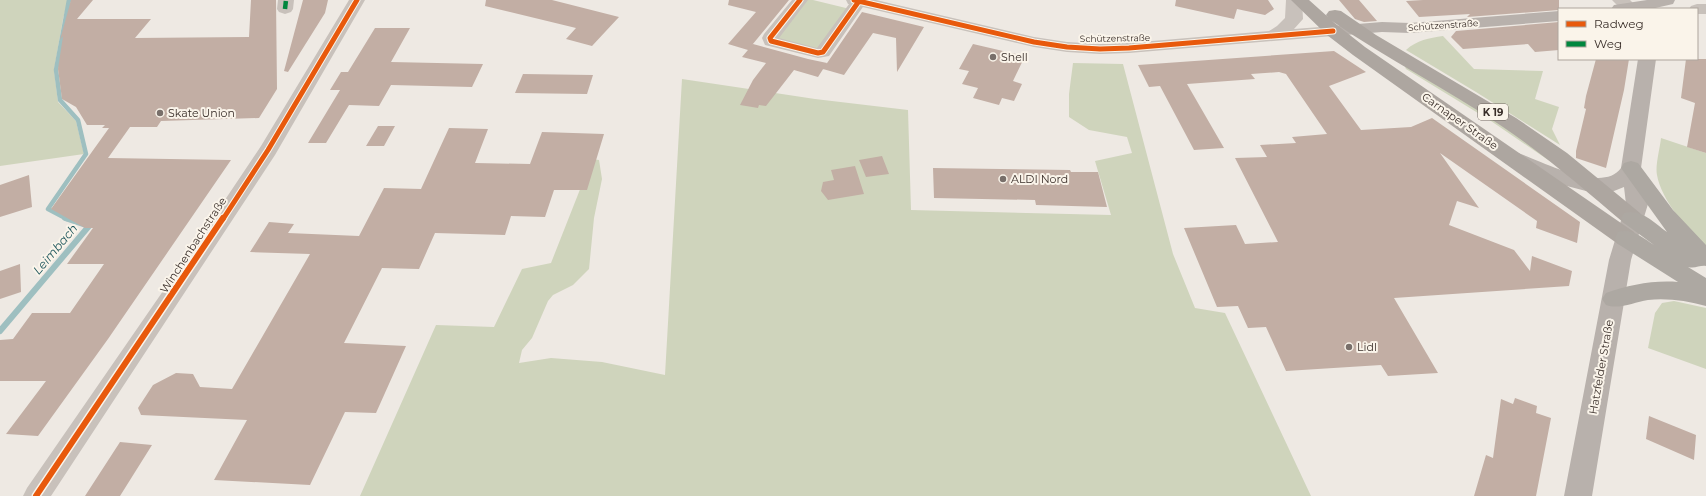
<svg xmlns="http://www.w3.org/2000/svg" width="1706" height="496" font-family="Montserrat,sans-serif">
<style>
.green{fill:#cfd4bc}
.lines{fill:none;stroke-linecap:round;stroke-linejoin:round}
.stream-far1{stroke:#9ebfc0;stroke-width:4.5}
.stream{stroke:#9ebfc0;stroke-width:6}
.building{fill:#c2aea4}
.minor{fill:#c8c1bb;fill-rule:evenodd}
.tertiary{fill:#c8c1bb;fill-rule:evenodd}
.secondary{fill:#b8b1ac;fill-rule:evenodd}
.primary{fill:#ada6a0;fill-rule:evenodd}
.motorway{fill:#ada8a2;fill-rule:evenodd}
.quiet{stroke:#00873e;stroke-width:4.5;stroke-dasharray:8 4.5;stroke-linecap:butt}
.cycleway-far1-casing{stroke:#faf4ea;stroke-width:7}
.cycleway-casing{stroke:#faf4ea;stroke-width:9}
.cycleway-far1{stroke:#e8590c;stroke-width:5}
.cycleway{stroke:#e8590c;stroke-width:6}
.poi-dot{fill:#786f6a;stroke:#faf4ea;stroke-width:1.5}
.labels{text-anchor:middle;dominant-baseline:central;stroke-width:4;stroke-linejoin:round;paint-order:stroke}
.far-street-label{font-size:9px;fill:#392e29;stroke:#faf4ea}
.shield{fill:#faf4ea;stroke:#736963;stroke-width:1}
.shield-label{font-size:10px;font-weight:bold;fill:#392e29}
.poi-label{font-size:11px;fill:#392e29;stroke:#faf4ea;text-anchor:start}
.street-label{font-size:11px;fill:#392e29;stroke:#faf4ea}
.water-label{font-size:12px;font-style:italic;fill:#1d555b;stroke:#faf4ea}
</style>
<rect width="100%" height="100%" fill="#eee9e3"/>
<path class="green" d="M0,0h68l-5,19 -9,51 4,32 18,19 8,33 -84,12z
M806,0h7l37,9 -32,40 -40,-9 -2,-3z
M1443,36l31,33 69,2 -8,28 24,8 -7,22 8,16 -84,-53 -70,-42c11,-10 23,-12 37,-14z
M1073,63l50,1 50,190 22,54 30,5 86,183h-951l76,-171 58,2 28,-58 29,-6 41,-104 7,1 3,19 -8,39 -5,51 -16,16 -20,10 -5,6 -16,37 -10,12 -3,13 32,-5 51,4 63,13 17,-296 133,20 93,11 3,100 200,5 -16,-54 37,-8 -5,-16 -38,-7 -20,-13v-23z
M1405,67l5,1c48,30 101,58 144,96l-63,-43 -85,-52z
M1661,138l45,15v97c-17,-19 -45,-50 -49,-75 -2,-9 3,-27 4,-37z
M1674,301l32,7v61l-58,-21 7,-35 7,-10z"/>
<g class="lines">
<path class="stream-far1" d="M67,219l-19,-10 38,-55 -8,-34 -18,-20 -4,-30 13,-70"/>
<path class="stream" d="M0,331l89,-105 -24,-8"/>
</g>
<path class="building" d="M71,0h22l-16,19h74l-16,19 114,-1 2,-37h25l1,89 -18,29 -98,3 -4,6h-27l-22,31 123,2 -123,179 -70,97 -32,-2 40,-53h-46v-41l13,-1 19,-26h38l34,-49h-37l26,-36h-8l-34,-19 58,-81h-7l3,-3h-18l-11,-18 -14,-8 -4,-30 5,-33 -3,4z
M303,0h25l-3,13 -37,59 -4,-1z
M486,0h66l67,17 -27,29 -26,-7 10,-11 -91,-22z
M729,0h60l-41,50 -20,-6 28,-32 -28,-7z
M1176,0h92l6,9 -9,6 -28,-6 -3,10 -59,-13z
M1339,0h20l18,21 -13,1 -9,-3z
M1423,0h136v10l-92,7 3,-3 -51,3 -13,-16z
M862,12l62,15 -27,45 -1,-34 -23,-5 -29,42 -21,-6z
M1559,22v28l-24,2 -7,-8 -65,5 -12,-12 5,-6z
M375,28h35l-19,34 92,2 -11,23 -81,-2 -12,21 -30,-1 -23,38h-18l32,-53h-10l11,-18h7z
M753,44l55,15 19,4 -9,14 -24,-7 -28,36 -7,-1 -1,3 -18,-3 13,-25 13,-17 -24,-6z
M973,44l52,12 -12,25 9,3 -8,17 -12,-3 -3,7 -26,-7 5,-10 -16,-4 7,-13 -10,-2z
M1334,51l32,21 -37,14 32,44 50,-3 21,-9 148,104 -3,21 -41,-15 1,-7 -97,-68 39,55 -22,-7 -8,24 65,25 16,21 2,-15 40,15 -3,15 -175,12 44,75 -50,3 -7,-11 -95,6 -20,-44 -18,1 -10,-22 -21,1 -33,-79 52,-3 9,19 33,-2 -43,-84 32,-1 -7,-12 36,-2 -4,-6 35,-3 -41,-60 -7,-2 -28,2 4,5 -68,5 37,64 -30,2 -34,-64 -11,1 -11,-22z
M1596,59h33l-5,31 -18,78 -30,-10v-7l10,-42 -2,-1 2,-12z
M1686,59h20v94l-19,-6 8,-44 -14,-5z
M523,74l70,1 -6,19 -72,-1z
M378,126h17l-11,20h-18z
M449,128l39,1 -13,34 55,1 12,-32 62,2 -17,56h-33l-9,27 -34,-1 -6,19 -70,-2 -16,36 -37,-1 -38,75 62,3 -30,67 -31,-1 -35,73 -96,-5 33,-60 -106,-5 -3,-7 15,-23 23,-12 17,1 7,13 32,2 78,-135 -60,-2 19,-30 25,2 -6,9 71,3 25,-48 37,1z
M882,156l7,18 -23,3 -7,-17z
M855,166l9,28 -36,6 -7,-9 2,-9 11,-2 -3,-10z
M933,168l137,2 1,2h27l9,35 -71,-2 -1,-5 -101,-2z
M29,175l3,32 -32,10v-32z
M20,264l1,28 -21,7v-28z
M1515,398l22,8 -1,7 15,5 -15,78h-62l12,-41 7,3 8,-59 12,5z
M1649,416l47,19 -2,25 -48,-21z
M120,442l32,3 -32,51h-35z"/>
<g class="lines">
<path class="minor" d="M278,0h16l-1,9 -2,3 -6,2 -6,-2 -2,-3z
M349,0h16l-90,155 -224,341h-28l4,-8 163,-236 71,-106z
M792,0h16l-29,38 38,10 35,-48 15,1 -38,55 -11,2 -53,-13 -3,-7 2,-4z
M1612,0h18l8,8 -17,1z
M1697,4h9v10h-9v-5h-8l2,-3z"/>
<path class="tertiary" d="M846,0h30l158,37 33,5 33,2 29,-1 140,-12 8,-5 8,-8 1,-18h16l1,19 -9,10 39,-3 6,1 3,4 -3,4 -6,1 -204,17 -29,1 -33,-2 -33,-5 -180,-42 -6,-1z"/>
<path class="secondary" d="M1647,0h28l-2,4 -22,5h-40l3,-4z
M1559,11v10l-149,12 -28,-1 -49,4 -6,-1 -3,-4 3,-4 6,-1 49,-4 28,1z
M1638,59h18l-15,109 7,36 -17,56 -39,236h-28l45,-236 17,-56 -2,-17 -10,4 -13,1 -15,-1 -23,-6 -31,-11 -24,-10 -3,-5 3,-5 7,-2c24,7 87,43 106,16z"/>
<path class="primary" d="M1291,0h18l19,17 -2,-2 3,-4 6,-1 6,1 35,24 140,83 51,35 73,60 3,5 -3,5 -8,3 -8,-3c-39,-33 -78,-67 -121,-96 -56,-38 -116,-68 -171,-106l33,26 269,185 3,6 -3,6 -8,2 -8,-2 -265,-189 -26,-20z"/>
<path class="motorway" d="M1631,161l7,2 35,47 33,35v21c-6,-1 -11,3 -18,1l18,11v28c-19,-5 -38,-8 -58,-6 -14,2 -29,10 -42,5l-4,-6 4,-6c23,-8 47,-13 72,-11l-60,-38 -3,-6 3,-6c14,-4 25,6 36,13l-30,-22 -3,-5 3,-5c17,-5 30,10 43,19l-46,-64 3,-5z"/>
<path class="quiet" d="M285,9l1,-9"/>
<g class="cycleway-far1-casing">
<path id="cycleway-far1" d="M800,0l-30,38 1,3 47,12 5,-1 36,-51
M854,0l180,42 33,5 33,2 29,-1 204,-17
M223,219l45,-69 89,-150"/>
</g>
<g class="cycleway-casing">
<path id="cycleway" d="M36,496l187,-278"/>
</g>
<use href="#cycleway-far1" class="cycleway-far1"/>
<use href="#cycleway" class="cycleway"/>
</g>
<g class="poi-dot">
<circle cx="993" cy="57" r="4"/>
<circle cx="160" cy="113" r="4"/>
<circle cx="1003" cy="179" r="4"/>
<circle cx="1349" cy="347" r="4"/>
</g>
<g class="labels">
<g class="far-street-label">
<text transform="translate(1443 25) rotate(-4)">Schützenstraße</text>
<text transform="translate(1115 38) rotate(-1)">Schützenstraße</text>
</g>
<rect class="shield" x="1478" y="104" width="30" height="16" rx="3"/>
<g class="shield-label">
<text x="1493" y="112">K 19</text>
</g>
<g class="poi-label">
<text x="1001" y="57">Shell</text>
<text x="168" y="113">Skate Union</text>
<text x="1011" y="179">ALDI Nord</text>
<text x="1357" y="347">Lidl</text>
</g>
<g class="street-label">
<text transform="translate(1460 121) rotate(35)">Carnaper Straße</text>
<text transform="translate(193 245) rotate(-57)">Winchenbachstraße</text>
<text transform="translate(1601 367) rotate(-80)">Hatzfelder Straße</text>
</g>
<g class="water-label">
<text transform="translate(55 249) rotate(-50)">Leimbach</text>
</g>
</g>
<rect x="1558" y="8" width="140" height="52" fill="#faf4ea" stroke="#ada59d"/>
<rect x="1566" y="21" width="20" height="6" fill="#e8590c" stroke="#ada59d"/>
<text x="1594" y="28" font-size="12" fill="#392e29">Radweg</text>
<rect x="1566" y="41" width="20" height="6" fill="#00873e" stroke="#ada59d"/>
<text x="1594" y="48" font-size="12" fill="#392e29">Weg</text>
</svg>
